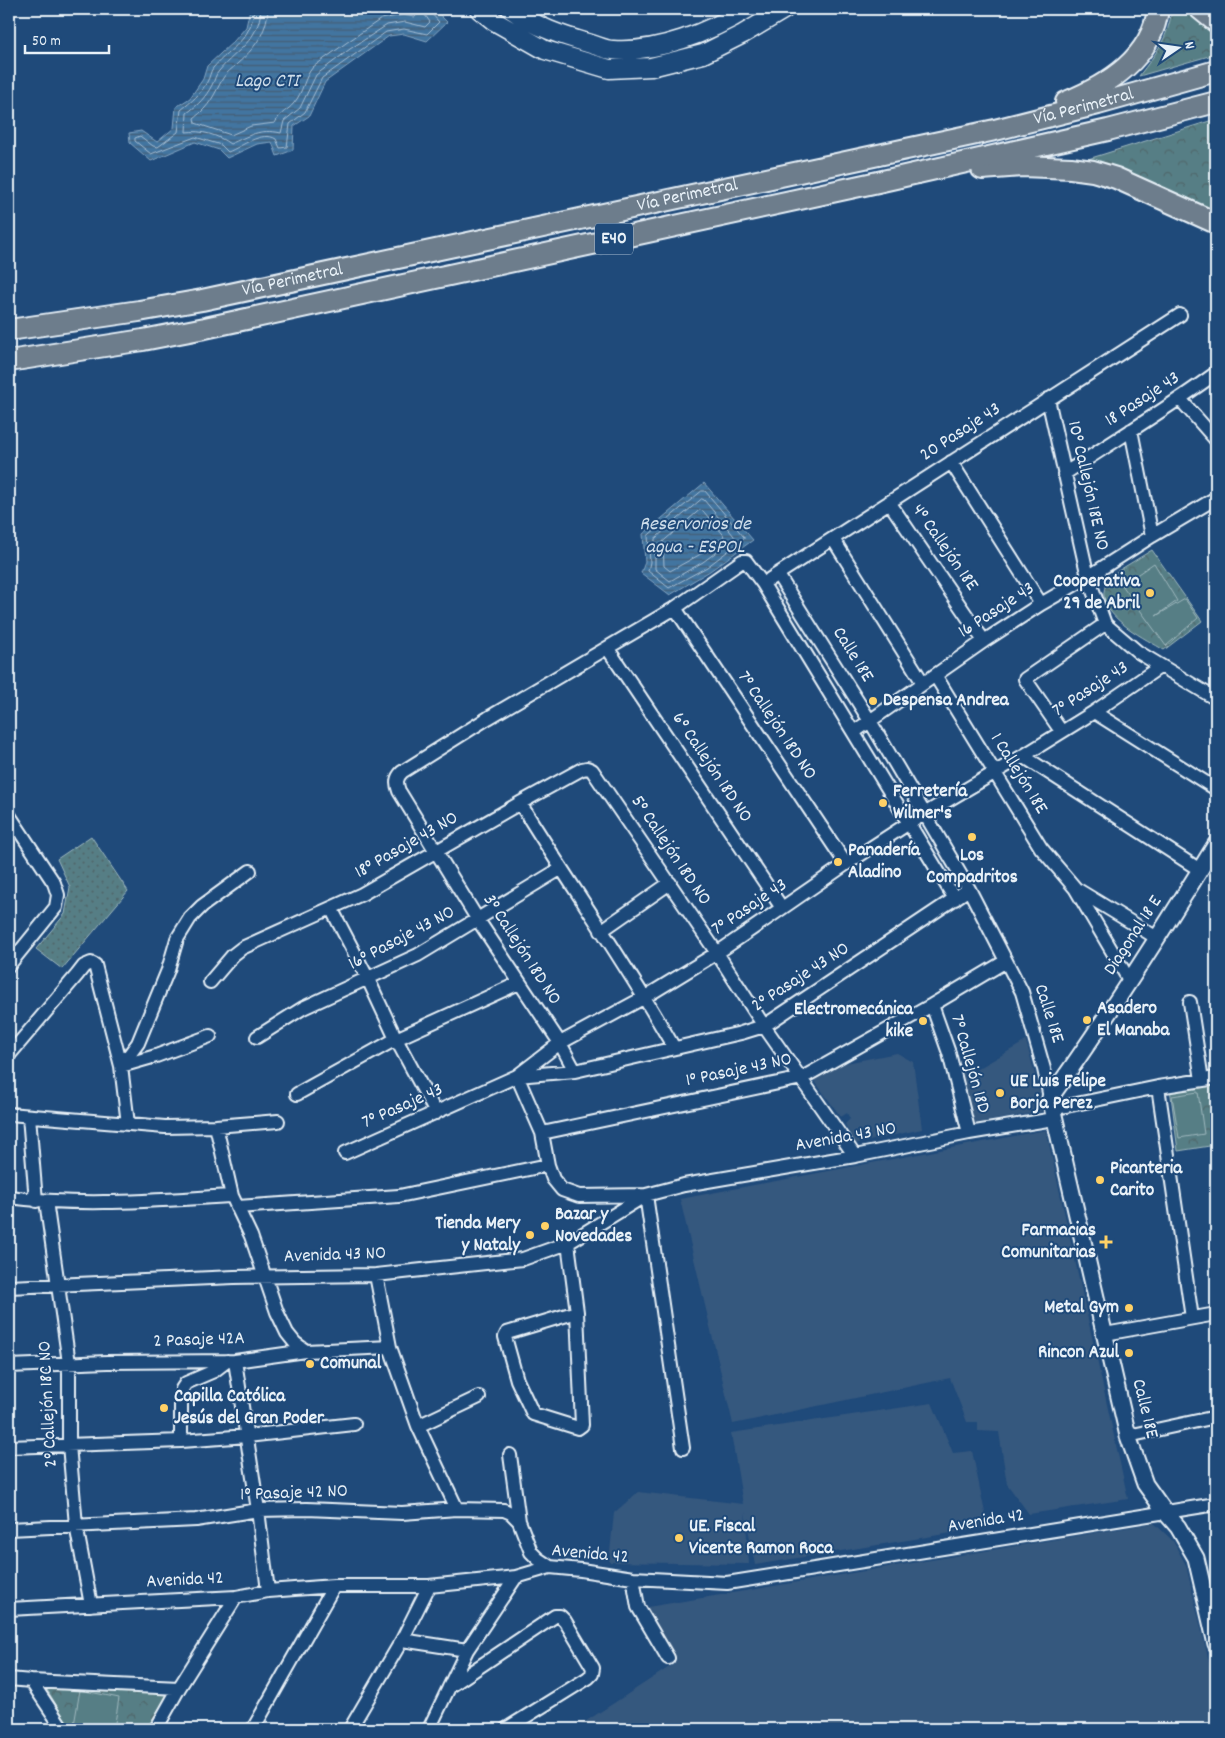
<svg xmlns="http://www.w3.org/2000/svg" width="1225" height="1738" font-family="Dekko,sans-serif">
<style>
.built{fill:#36587e}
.grass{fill:url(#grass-dots);stroke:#9fb8be}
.forest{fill:url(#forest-crowns);stroke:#9fb8be}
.pitch{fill:#567e85;stroke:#9fb8be}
.water{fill:url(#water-rules);stroke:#85a6c3}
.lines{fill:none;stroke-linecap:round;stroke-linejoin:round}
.shore{stroke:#a6bfd5;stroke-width:1}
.minor-casing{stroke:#e8f1f8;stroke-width:16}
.tertiary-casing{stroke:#e8f1f8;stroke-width:19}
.secondary-casing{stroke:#e8f1f8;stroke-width:21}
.trunk-casing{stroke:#e8f1f8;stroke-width:24}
.minor{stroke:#1f4a7a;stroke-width:12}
.tertiary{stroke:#1f4a7a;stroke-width:15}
.secondary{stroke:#1f4a7a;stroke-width:18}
.trunk{stroke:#6d7d8c;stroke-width:20}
.poi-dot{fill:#ffd166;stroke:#1f4a7a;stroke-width:2}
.labels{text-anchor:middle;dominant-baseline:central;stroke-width:4;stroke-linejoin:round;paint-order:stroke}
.shield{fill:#1f4a7a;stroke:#acbfd2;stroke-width:1}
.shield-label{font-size:18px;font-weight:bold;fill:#e8f1f8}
.street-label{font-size:19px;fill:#e8f1f8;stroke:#1f4a7a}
.poi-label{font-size:19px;font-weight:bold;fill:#e8f1f8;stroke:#1f4a7a;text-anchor:start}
.water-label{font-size:20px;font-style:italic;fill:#cfdeeb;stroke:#1f4a7a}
</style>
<defs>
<pattern id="grass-dots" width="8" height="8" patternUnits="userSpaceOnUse" patternTransform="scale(1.25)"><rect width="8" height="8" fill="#567e85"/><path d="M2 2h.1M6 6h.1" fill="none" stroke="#4f666a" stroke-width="1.8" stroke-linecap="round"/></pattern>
<pattern id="forest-crowns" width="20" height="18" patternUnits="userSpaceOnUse" patternTransform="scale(1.25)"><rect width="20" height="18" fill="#567e85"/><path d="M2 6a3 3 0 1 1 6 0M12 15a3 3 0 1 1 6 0" fill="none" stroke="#4f666a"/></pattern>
<pattern id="water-rules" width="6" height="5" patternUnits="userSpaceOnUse" patternTransform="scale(1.25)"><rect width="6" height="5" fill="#4374a0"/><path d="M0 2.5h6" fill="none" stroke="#445e75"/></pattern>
</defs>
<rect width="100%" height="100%" fill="#1f4a7a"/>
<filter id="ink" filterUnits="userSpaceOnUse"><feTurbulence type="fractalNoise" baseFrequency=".02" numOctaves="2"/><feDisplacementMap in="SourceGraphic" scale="10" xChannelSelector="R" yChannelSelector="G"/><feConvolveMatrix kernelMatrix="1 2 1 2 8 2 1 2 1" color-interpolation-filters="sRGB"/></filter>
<g filter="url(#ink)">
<path class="built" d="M1026,1041l19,70 -77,14 -12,-50 18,-4z
M897,1053l16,9 9,67 -67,15 -10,-20 5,-5 -3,-6 -6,4 -30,-41 20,-10z
M1046,1130l82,369 -99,15 -22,-30 -8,-52 -21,-1v-9h-11l-17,-44 -217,46 -53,-225z
M932,1403l21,50 19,-2 16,76 -233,38 -10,-53 4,52 -140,-2 5,-49 24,-21 105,12 -12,-71z
M1154,1523l19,18 13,24 30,126v38h-642l100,-65 -32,-56z"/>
<path class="grass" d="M91,836l37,55 -66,78 -26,-20 29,-35 5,-27 -13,-28z"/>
<path class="forest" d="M1172,9h23l21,19v26l-77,22c18,-24 29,-37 33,-67z
M1216,119v95l-53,-25 -75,-30z
M1152,550l50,71 -38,29c-18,-11 -58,-30 -60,-54 -1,-6 3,-14 4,-19z
M1216,1081v64l-38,6 -8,-63z
M46,1688l119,2 3,5 -22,34h-75z"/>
<path class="pitch" d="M1154,563l23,38 -21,15 29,-17 13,19 -32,28 -44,-61z
M1198,1092l6,42 -25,4 -7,-42z
M80,1690l39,8 -5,31h-23l-17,-4z"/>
<path class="water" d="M250,9h184l13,13 -20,19 -23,-7 -15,2 -64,46 -16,34 -15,10 -1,24 -16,6 -5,-14 -15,2 -30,14 -8,-8 -24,-8 -44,19 -21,-18 -1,-10 12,-2 16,11 17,-14 2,-21 14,-9 13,-19 4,-13 27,-25 12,-14z
M704,483l49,57 -43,31 -40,24 -29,-22 4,-11 -2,-28z"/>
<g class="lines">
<path class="shore" d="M254,9c-2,31 -23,38 -41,59 -3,4 -3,9 -6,14 -7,13 -15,19 -26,28l-3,22 -20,15 -5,-1 -13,-10 -5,2v3l16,13 44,-17 26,8 7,7c13,-5 34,-22 48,-13l4,9 7,-1 3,-23 15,-12 17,-34 64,-46 18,-3 23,5 12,-12 -8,-9v-4
M261,9c-2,32 -24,40 -42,62 -4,4 -4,9 -7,14 -6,12 -14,20 -25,28l-1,19c15,-2 32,3 44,12 19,-8 29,-16 51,-11l3,-12 16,-13 16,-33 34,-26 37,-24 18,-3 20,5 5,-5 -5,-7 -1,-6
M268,9c-1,24 -14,40 -31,55 -4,4 -11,9 -14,14 -9,17 -13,28 -29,40l1,5 36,12 20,-9 24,-3c7,-13 12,-11 19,-20 9,-10 10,-26 19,-36l33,-24 35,-24 22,-4 12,2 2,-2v-6
M702,491h3l39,46v2l-37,28 -38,21 -21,-17 2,-9 -2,-26z
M702,499l2,1 30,36 1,2 -32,24 -33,19 -15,-12v-30z
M700,510l3,1 20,23 1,3 -25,18 -29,16 -6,-5 -1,-24z"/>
<g class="minor-casing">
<path id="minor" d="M1048,399l40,178 17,47 33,28 78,47
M1180,399l36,41
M1131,430l21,106
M951,462l90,142
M1064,474c51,-34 103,-65 152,-101
M889,502l95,139
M833,539l90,144
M778,575l92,146 99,168 53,103 22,77 6,29
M770,579l410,-264
M675,608l171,256
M608,649l174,259
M935,675l106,173 34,40 54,92
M1094,712l122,77
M1061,731l-36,-52 80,-55
M854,732l130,-91 57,-37 47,-27 64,-41 64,-38
M1023,756l177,114
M520,803c50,82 107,161 154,245
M9,815l45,68 4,12 -2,12 -47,58
M969,889l-205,137 -23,7 -166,38 -58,5 25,57 6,32 5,14 9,11 17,6 67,-1 38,-10 171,-29 114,-23 85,-14
M1078,890l79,48
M331,908l37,71 28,60 40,74
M601,931l69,-48
M210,982l23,-27 9,-7 120,-54 158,-91 62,-34 5,-1 5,2 125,183 47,73 91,130
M1190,1002l12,78
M932,1005l17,48 20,80
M210,1036l-54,20 -35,10 17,-23 30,-73 9,-31 13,-21 12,-12 48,-35
M257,1037l46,-29 115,-53 142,-86
M9,1055l68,-80 7,-9 7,-3 4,2 26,101 7,58
M575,1071l-15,-28 -82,-123 -79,-129c-3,-8 -3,-13 3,-19l86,-54 187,-110 67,-47h4l17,23 192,315
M1158,1087l34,231
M297,1094l99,-55 123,-56
M1052,1109l106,-22 58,-9
M9,1114l156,13 51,-1 62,-5
M29,1116l7,85
M216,1126l16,70 19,40 26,76 10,21 8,10 11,8
M542,1133l260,-55 130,-73 74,-44
M345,1153l172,-77 43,-33 85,-46 72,-44 129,-89 63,-41 114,-67 71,-44 67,-46
M9,1197c74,10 149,3 223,-1
M46,1201l23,162v82l7,80 15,80
M238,1207l161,-11 149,-31
M568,1243l9,69 5,113 -4,3 -45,-14 -16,-34 -12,-43 2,-4 70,-21
M376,1275l14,72 28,79 39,83
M9,1287l225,-10 142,-2 147,-16 45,-16 78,-48 37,253
M1105,1334l111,-20
M235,1361l23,149 10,81
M9,1366l98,-4 128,-1 71,-10 84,-4
M418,1426l61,-29
M1128,1436l88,-19
M181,1441v-39l1,-13 4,-6 28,-12 13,-10
M9,1447l172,-6 66,-5 107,-12
M510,1455l9,66
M9,1529l187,-9 62,-10 49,-1 95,4 55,-4 47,1 7,3 8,8 12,31 7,7 12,8
M633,1578l5,29 30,51
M9,1609l227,-12 32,-6 66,-5h95l87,-9 34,-10 31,3 52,8 94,5 489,-79
M402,1640l65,10
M9,1679l22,2 32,48
M31,1681l148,7
M449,1687l106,-71h5l5,5 28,47 -1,6 -4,4 -82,51
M156,1729l23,-41 57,-91
M253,1729l81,-143
M350,1729l52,-89 27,-54
M429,1729l38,-79 49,-73"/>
</g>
<g class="tertiary-casing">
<path id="tertiary" d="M1216,844c-53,86 -107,172 -166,254l78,338 17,48 20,28 13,15 18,31 20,86"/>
</g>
<g class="secondary-casing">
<path id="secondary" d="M479,9l15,12 51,29 64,19 42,-2 52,-13 40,-20 42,-25
M511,9c24,18 52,27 80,35 7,2 15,6 22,6 44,3 97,-18 134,-41"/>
</g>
<g class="trunk-casing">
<g id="trunk">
<path d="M1200,9l16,13"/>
<path d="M1066,102c42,-17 86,-44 92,-93"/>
<path d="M982,169l40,-3 49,2 22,3 23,7 100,45"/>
<path id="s1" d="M9,330l130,-19 63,-11 793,-170 103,-26 118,-33"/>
<path d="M9,361l134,-21 62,-12 673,-146 230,-52 108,-28"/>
</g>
</g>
<use href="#minor" class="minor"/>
<use href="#tertiary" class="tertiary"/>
<use href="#secondary" class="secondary"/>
<use href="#trunk" class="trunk"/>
</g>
</g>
<g class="poi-dot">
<circle cx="1150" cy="593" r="5"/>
<circle cx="873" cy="701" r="5"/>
<circle cx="883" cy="803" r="5"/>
<circle cx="972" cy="837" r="5"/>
<circle cx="838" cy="862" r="5"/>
<circle cx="1087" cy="1020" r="5"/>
<circle cx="923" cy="1021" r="5"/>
<circle cx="1000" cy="1093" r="5"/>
<circle cx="1100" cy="1180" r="5"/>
<circle cx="545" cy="1226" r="5"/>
<circle cx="530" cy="1235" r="5"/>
<path d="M1103.5 1234.5h5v5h5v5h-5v5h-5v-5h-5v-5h5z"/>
<circle cx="1129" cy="1308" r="5"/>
<circle cx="1129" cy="1353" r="5"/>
<circle cx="310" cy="1364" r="5"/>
<circle cx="164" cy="1408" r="5"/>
<circle cx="679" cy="1538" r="5"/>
</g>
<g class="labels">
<rect class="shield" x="595" y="223.5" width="38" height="31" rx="4"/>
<g class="shield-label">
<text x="614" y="239">E40</text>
</g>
<g class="street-label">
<text stroke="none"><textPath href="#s1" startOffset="1098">Vía Perimetral</textPath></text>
<text stroke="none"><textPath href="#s1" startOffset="692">Vía Perimetral</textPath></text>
<text stroke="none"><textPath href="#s1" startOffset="288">Vía Perimetral</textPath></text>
<text transform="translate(1143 400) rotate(-33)">18 Pasaje 43</text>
<text transform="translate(961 433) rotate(-33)">20 Pasaje 43</text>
<text transform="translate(1087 486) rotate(77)">10° Callejón 18E NO</text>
<text transform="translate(944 548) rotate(55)">4° Callejón 18E</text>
<text transform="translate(997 611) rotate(-33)">16 Pasaje 43</text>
<text transform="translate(852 655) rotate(58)">Calle 18E</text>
<text transform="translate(1091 690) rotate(-33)">7° Pasaje 43</text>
<text transform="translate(776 726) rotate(56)">7° Callejón 18D NO</text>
<text transform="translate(711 768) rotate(56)">6° Callejón 18D NO</text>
<text transform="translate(1018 774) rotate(58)">1 Callejón 18E</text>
<text transform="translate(407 846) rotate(-30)">18° Pasaje 43 NO</text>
<text transform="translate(670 851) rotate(56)">5° Callejón 18D NO</text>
<text transform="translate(750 908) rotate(-34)">7° Pasaje 43</text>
<text transform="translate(1134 936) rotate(-57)">Diagonal 18 E</text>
<text transform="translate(402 939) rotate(-28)">16° Pasaje 43 NO</text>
<text transform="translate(521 950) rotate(57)">3° Callejón 18D NO</text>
<text transform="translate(801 978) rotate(-33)">2° Pasaje 43 NO</text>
<text transform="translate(1048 1014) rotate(72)">Calle 18E</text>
<text transform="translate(969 1064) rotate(74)">7° Callejón 18D</text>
<text transform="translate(739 1071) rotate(-12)">1° Pasaje 43 NO</text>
<text transform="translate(403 1107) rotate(-24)">7° Pasaje 43</text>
<text transform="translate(846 1138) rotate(-10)">Avenida 43 NO</text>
<text transform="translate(335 1256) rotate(-2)">Avenida 43 NO</text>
<text transform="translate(199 1341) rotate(-2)">2 Pasaje 42A</text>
<text transform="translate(49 1404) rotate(-93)">2° Callejón 18C NO</text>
<text transform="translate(1144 1409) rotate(76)">Calle 18E</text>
<text transform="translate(294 1494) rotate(-2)">1° Pasaje 42 NO</text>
<text transform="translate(986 1522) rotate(-9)">Avenida 42</text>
<text transform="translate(590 1555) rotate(5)">Avenida 42</text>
<text transform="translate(185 1581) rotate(-3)">Avenida 42</text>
</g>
<g class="poi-label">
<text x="1140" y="582" text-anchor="end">Cooperativa<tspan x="1140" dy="22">29 de Abril</tspan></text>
<text x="883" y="701">Despensa Andrea</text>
<text x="893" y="792">Ferretería<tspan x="893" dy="22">Wilmer's</tspan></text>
<text x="848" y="851">Panadería<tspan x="848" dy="22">Aladino</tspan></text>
<text x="972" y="856" text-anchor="middle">Los<tspan x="972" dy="22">Compadritos</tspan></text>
<text x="1097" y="1009">Asadero<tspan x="1097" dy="22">El Manaba</tspan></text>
<text x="913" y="1010" text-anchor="end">Electromecánica<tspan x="913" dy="22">kike</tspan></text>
<text x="1010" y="1082">UE Luis Felipe<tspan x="1010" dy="22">Borja Perez</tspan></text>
<text x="1110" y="1169">Picanteria<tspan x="1110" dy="22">Carito</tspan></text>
<text x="555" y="1215">Bazar y<tspan x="555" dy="22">Novedades</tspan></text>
<text x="520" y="1224" text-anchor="end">Tienda Mery<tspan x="520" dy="22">y Nataly</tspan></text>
<text x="1096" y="1231" text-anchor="end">Farmacias<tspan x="1096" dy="22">Comunitarias</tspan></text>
<text x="1119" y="1308" text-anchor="end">Metal Gym</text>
<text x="1119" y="1353" text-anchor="end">Rincon Azul</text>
<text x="320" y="1364">Comunal</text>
<text x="174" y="1397">Capilla Católica<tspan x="174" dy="22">Jesús del Gran Poder</tspan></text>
<text x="689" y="1527">UE. Fiscal<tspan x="689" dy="22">Vicente Ramon Roca</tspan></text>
</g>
<g class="water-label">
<text x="267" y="82">Lago CTI</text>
<text x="695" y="525">Reservorios de<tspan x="695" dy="23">agua - ESPOL</tspan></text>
</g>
</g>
<rect width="1225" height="1738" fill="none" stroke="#1f4a7a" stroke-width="30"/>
<rect x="15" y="15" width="1195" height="1708" fill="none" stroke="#e8f1f8" stroke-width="2" filter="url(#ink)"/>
<g transform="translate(1178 48) rotate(77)" stroke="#1f4a7a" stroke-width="4" paint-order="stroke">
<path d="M0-4L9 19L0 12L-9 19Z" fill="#e8f1f8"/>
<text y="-8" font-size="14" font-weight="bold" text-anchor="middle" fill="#e8f1f8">N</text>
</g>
<path d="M25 45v8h84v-8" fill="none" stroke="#e8f1f8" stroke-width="2.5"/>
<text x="32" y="45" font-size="15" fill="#e8f1f8" stroke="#1f4a7a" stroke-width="4" paint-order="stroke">50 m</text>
</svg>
